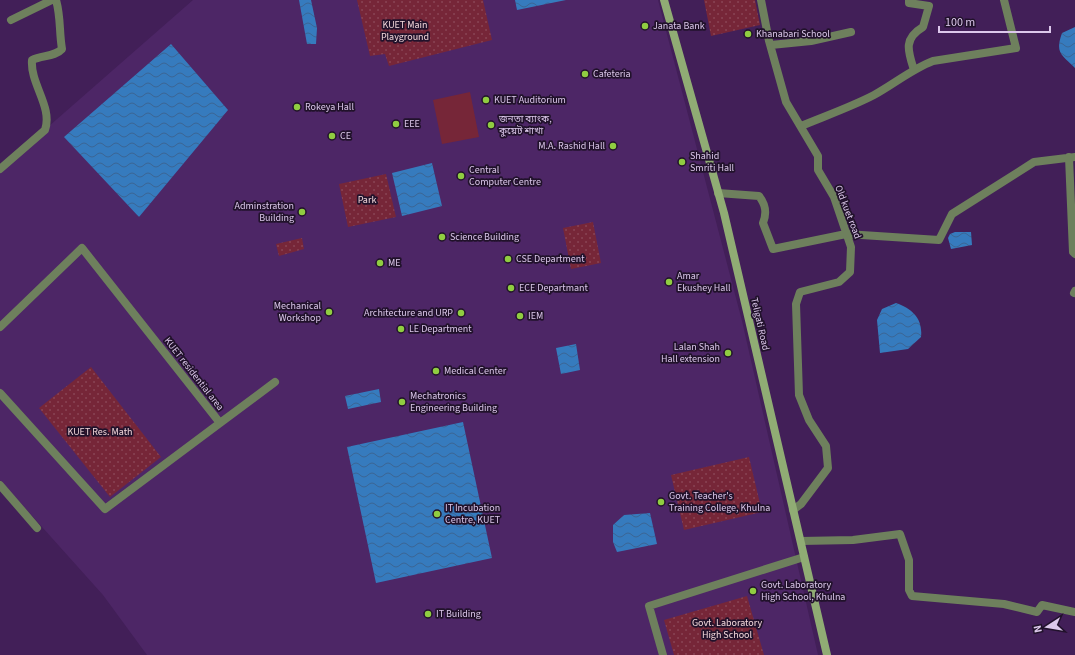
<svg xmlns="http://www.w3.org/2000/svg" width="1075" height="655" font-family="'Source Sans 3','Noto Sans Bengali',sans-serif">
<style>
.built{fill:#4d2666}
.green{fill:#762638}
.park{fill:url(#park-dots)}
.water{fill:url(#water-waves)}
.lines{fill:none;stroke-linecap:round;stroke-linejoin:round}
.minor{stroke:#6e805d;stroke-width:8}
.secondary{stroke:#90ac74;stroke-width:8}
.poi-dot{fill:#90cd41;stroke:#21122b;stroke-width:1.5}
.labels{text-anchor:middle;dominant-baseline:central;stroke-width:3.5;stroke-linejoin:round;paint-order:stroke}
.park-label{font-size:10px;fill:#f5d9dc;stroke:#21122b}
.poi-label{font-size:10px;fill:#dcc8eb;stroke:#21122b;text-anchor:start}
.street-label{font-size:10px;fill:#dcc8eb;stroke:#21122b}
</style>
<defs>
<pattern id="park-dots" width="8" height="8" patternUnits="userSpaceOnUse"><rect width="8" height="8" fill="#762638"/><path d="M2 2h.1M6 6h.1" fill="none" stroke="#894455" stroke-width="1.8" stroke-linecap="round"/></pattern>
<pattern id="water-waves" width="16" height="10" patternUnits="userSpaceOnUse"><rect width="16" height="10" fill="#367bbe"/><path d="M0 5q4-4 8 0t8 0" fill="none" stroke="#3a6594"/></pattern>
</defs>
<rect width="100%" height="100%" fill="#421f58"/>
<path class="built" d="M193,0h465l84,321 76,334h-671l-44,-60 -103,-115v-311z"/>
<path class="green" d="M470,92l9,45 -37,7 -9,-44z"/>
<path class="park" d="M357,0h126l9,40 -103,26 -4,-12 -15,2z
M704,0h51l5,25 -49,11z
M386,174l10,43 -48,10 -9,-43z
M593,222l8,41 -30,6 -8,-41z
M302,238l2,11 -25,7 -3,-12z
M91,367l70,90 -51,40 -71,-89z
M749,457l13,55 -78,18 -13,-55z
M747,596l17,59h-90l-10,-35z"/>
<path class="water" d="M299,0h12l6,28 -1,16h-9z
M515,0h51l-49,10z
M1075,27v41c-14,-14 -20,-15 -13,-35z
M171,44l57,66 -89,107 -75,-80z
M432,163l10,43 -40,10 -10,-43z
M955,232h16l1,13 -21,4 -3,-11 2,-4z
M896,303c17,6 27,16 25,34l-13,12 -28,4 -3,-33 5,-11z
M576,344l4,26 -19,4 -5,-26z
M379,389l2,13 -33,7 -3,-13z
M463,422l29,136 -116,25 -29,-136z
M650,513l7,31 -40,8 -4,-10v-17l11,-10z"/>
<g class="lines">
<path class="minor" d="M761,0l8,41 17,61 32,54v14l16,27 17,50 -1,25 -11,10 -39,10 -4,12 3,91 10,25 17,26 2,22 -27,36 -8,6
M909,0v3l20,3 -6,21c-20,12 -15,24 -9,43
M11,20l41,-20
M771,45l40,-4 40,-9
M801,126c24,-10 50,-19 73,-31 20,-11 38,-26 59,-34l83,-13 -12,-48
M1069,157l4,95 2,2
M0,169l45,-39c8,-23 -15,-46 -13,-70 10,-5 23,-3 30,-11 -3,-17 -1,-32 -6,-49
M718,193l41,3c7,9 8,17 4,27l10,26 73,-15 93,6 13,-26 82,-52 41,-5
M1074,293l1,-2
M0,327l82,-79 138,175 -115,86 -105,-116
M220,423l55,-41
M0,485l37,43
M801,541l52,-1 47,-6 9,26v30l3,6 92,8 33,8 5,-7 33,7
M663,655l-14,-49 155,-49"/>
<path class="secondary" d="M664,0l60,213 103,442"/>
</g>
<g class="poi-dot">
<circle cx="645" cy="26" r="4"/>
<circle cx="748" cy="34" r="4"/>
<circle cx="585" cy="74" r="4"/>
<circle cx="486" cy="100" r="4"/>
<circle cx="297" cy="107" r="4"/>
<circle cx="396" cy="124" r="4"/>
<circle cx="491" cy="125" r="4"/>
<circle cx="332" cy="136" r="4"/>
<circle cx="613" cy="146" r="4"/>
<circle cx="682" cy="162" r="4"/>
<circle cx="461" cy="176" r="4"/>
<circle cx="302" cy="212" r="4"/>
<circle cx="442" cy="237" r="4"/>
<circle cx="508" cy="259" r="4"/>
<circle cx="380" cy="263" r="4"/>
<circle cx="669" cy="282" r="4"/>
<circle cx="511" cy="288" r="4"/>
<circle cx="329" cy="312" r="4"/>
<circle cx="461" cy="313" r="4"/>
<circle cx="520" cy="316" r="4"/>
<circle cx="401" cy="329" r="4"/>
<circle cx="728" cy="353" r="4"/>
<circle cx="436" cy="371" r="4"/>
<circle cx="402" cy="402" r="4"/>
<circle cx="661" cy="502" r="4"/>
<circle cx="437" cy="514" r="4"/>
<circle cx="753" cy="591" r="4"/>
<circle cx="428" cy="614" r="4"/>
</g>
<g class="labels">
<g class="park-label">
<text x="405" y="25">KUET Main<tspan x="405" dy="12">Playground</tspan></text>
<text x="367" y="200">Park</text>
<text x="100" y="432">KUET Res. Math</text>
<text x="727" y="623">Govt. Laboratory<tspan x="727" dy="12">High School</tspan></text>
</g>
<g class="poi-label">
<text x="653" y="26">Janata Bank</text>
<text x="756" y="34">Khanabari School</text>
<text x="593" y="74">Cafeteria</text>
<text x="494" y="100">KUET Auditorium</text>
<text x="305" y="107">Rokeya Hall</text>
<text x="499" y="119">জনতা ব্যাংক,<tspan x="499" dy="12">কুয়েট শাখা</tspan></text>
<text x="404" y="124">EEE</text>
<text x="340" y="136">CE</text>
<text x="605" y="146" text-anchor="end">M.A. Rashid Hall</text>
<text x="690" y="156">Shahid<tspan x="690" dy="12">Smriti Hall</tspan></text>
<text x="469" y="170">Central<tspan x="469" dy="12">Computer Centre</tspan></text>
<text x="294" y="206" text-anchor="end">Adminstration<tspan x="294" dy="12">Building</tspan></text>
<text x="450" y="237">Science Building</text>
<text x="516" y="259">CSE Department</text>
<text x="388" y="263">ME</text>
<text x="677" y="276">Amar<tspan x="677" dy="12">Ekushey Hall</tspan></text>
<text x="519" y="288">ECE Departmant</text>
<text x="321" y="306" text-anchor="end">Mechanical<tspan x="321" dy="12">Workshop</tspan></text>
<text x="453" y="313" text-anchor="end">Architecture and URP</text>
<text x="528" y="316">IEM</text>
<text x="409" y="329">LE Department</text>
<text x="720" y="347" text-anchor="end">Lalan Shah<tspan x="720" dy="12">Hall extension</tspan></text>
<text x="444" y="371">Medical Center</text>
<text x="410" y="396">Mechatronics<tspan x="410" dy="12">Engineering Building</tspan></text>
<text x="669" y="496">Govt. Teacher's<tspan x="669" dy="12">Training College, Khulna</tspan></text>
<text x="445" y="508">IT Incubation<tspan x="445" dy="12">Centre, KUET</tspan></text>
<text x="761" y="585">Govt. Laboratory<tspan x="761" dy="12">High School, Khulna</tspan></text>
<text x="436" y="614">IT Building</text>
</g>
<g class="street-label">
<text transform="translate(848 212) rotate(69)">Old kuet road</text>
<text transform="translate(760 324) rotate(77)">Teligati Road</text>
<text transform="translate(194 374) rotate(52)">KUET residential area</text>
</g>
</g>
<g transform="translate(1047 627) rotate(258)" stroke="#21122b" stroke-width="3" paint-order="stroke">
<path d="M0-3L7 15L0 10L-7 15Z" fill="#dcc8eb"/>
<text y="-6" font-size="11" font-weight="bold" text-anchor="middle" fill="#dcc8eb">N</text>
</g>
<path d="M939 26v6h111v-6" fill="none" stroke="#dcc8eb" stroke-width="2"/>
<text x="945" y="26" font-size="12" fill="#dcc8eb" stroke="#21122b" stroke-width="3" paint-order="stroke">100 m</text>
</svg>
